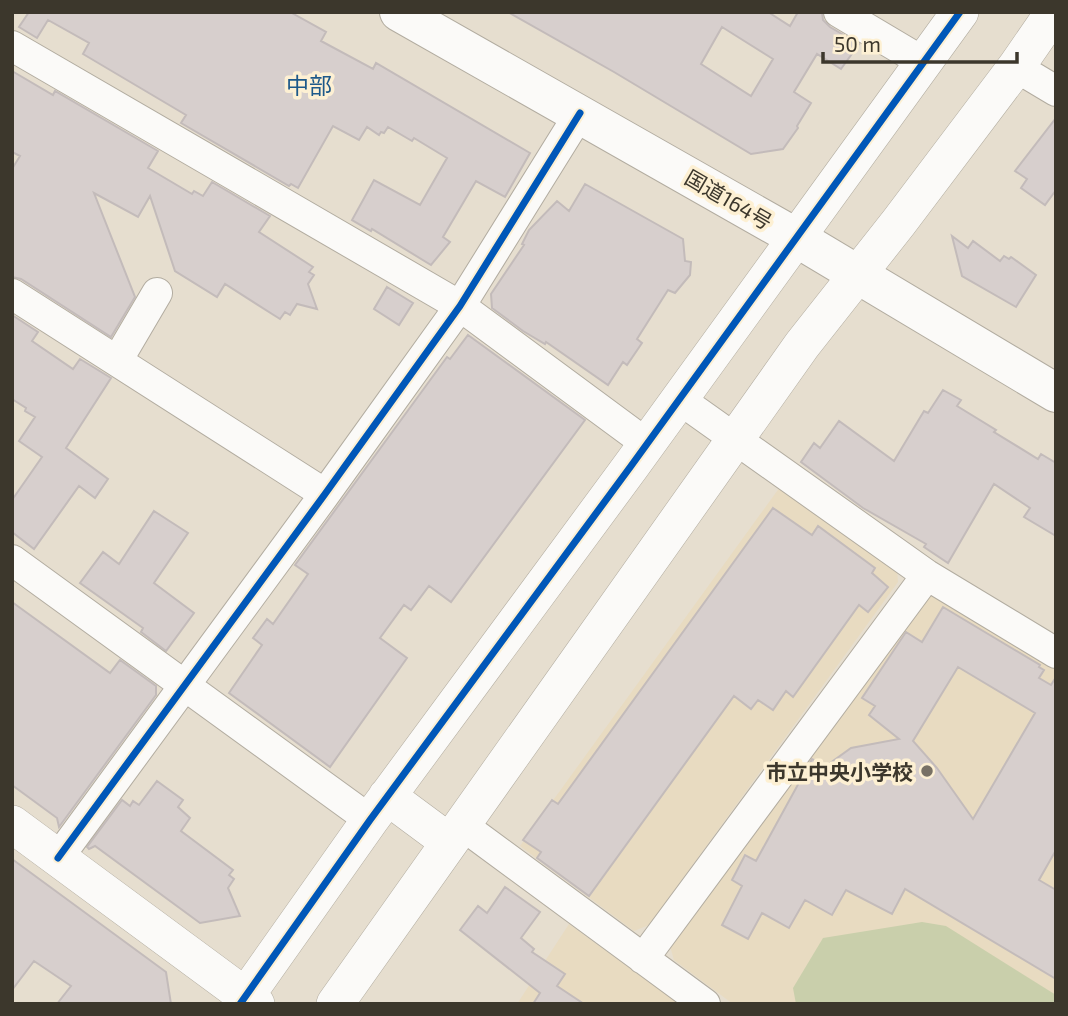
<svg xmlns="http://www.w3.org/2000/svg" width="1068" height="1016" font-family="'Exo 2','Noto Sans JP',sans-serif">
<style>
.built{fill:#e8dbc1}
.green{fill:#c9cfab}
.building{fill:#d7cfcd;stroke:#c3bbba;stroke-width:2;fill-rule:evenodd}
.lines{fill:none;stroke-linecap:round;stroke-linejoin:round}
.minor-casing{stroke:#b2aca0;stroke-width:32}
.tertiary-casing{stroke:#b2aca0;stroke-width:38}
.trunk-casing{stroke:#b2aca0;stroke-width:40}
.minor{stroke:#fbfaf8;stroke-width:30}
.tertiary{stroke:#fbfaf8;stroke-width:37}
.trunk{stroke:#fbfaf8;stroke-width:38}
.cycleway-casing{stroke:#fdf0d3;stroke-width:11}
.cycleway{stroke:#0057b8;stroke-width:7}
.poi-dot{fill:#787165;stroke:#fdf0d3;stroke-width:2.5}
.labels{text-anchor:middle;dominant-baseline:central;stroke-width:7;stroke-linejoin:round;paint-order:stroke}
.street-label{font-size:21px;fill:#3c372c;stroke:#fdf0d3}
.poi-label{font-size:21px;font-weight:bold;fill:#3c372c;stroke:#fdf0d3;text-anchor:end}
.neighbourhood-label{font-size:23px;fill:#1d598a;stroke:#fdf0d3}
</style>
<rect width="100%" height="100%" fill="#e6decf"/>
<path class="built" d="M780,487l117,83 1,12 -249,343 -15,6 -114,-85z
M936,596l120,72v336h-323l-59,-44 -4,-14 253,-349z
M569,924l110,80h-162z"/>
<path class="green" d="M922,922l24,4 110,69v9h-260l-3,-16 30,-50z"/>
<path class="building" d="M29,12h261l36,20 -5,9 52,28 3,-6 154,90 -25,44 -29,-16 -33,56 7,5 -19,23 -59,-36 -1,2 -19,-11 22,-40 46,25 27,-47 -33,-20 -2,3 -24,-14 -4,6 -3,-1 -2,3 -12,-8 -8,13 -26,-14 -35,62 -7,-4 -2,2 -108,-63 5,-8 -103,-61 6,-11 -41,-23 -11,18 -18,-11z
M508,12h260l22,14 8,-14h24l1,8 7,7 29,17 -18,25 -24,-15 -23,38 17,11 -14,23 1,2 -15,21 -32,5 -137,-82zM722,27l51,32 -22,37 -50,-32z
M12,71l41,24 2,-4 103,60 -10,17 44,26 2,-3 9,5 9,-14 58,34 -11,16 54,35 -4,5 5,3 -6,9 9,25 -20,-5 -7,11 -5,-3 -5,7 -55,-35 -8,13 -42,-26 -25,-75 -12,21 -44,-24 41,104 -24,40 -90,-58 -9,-2v-108l8,-13 -8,-4z
M1056,118v72l-11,15 -24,-17 6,-9 -12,-8z
M585,184l98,55 2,22 6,1 -1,13 -15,18 -7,-3 -31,49 5,4 -15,22 -4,-3 -15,23 -62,-43 -1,2 -22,-13 -31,-23 -1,-14 33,-49 -2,-1 7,-14 28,-29 12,10z
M952,236l16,12 5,-7 27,20 4,-5 5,3 2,-2 25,18 -20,32 -54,-31z
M387,287l26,16 -14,22 -25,-16z
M12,315l26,17 -6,9 41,28 7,-10 31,19 -45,70 42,31 -13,19 -16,-12 -45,63 -22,-17v-32l30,-43 -23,-16 16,-24 -10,-6 1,-3 -14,-9z
M468,335l117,85 -134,182 -22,-16 -18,24 -7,-5 -24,33 27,20 -77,109 -101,-74 33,-48 -9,-7 14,-19 6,5 35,-50 -13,-9 152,-208 3,2z
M943,390l18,10 -4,6 39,24 -2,2 44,27 3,-5 15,9v73l-32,-19 6,-9 -36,-24 -46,79 -24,-16 2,-3 -63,-36 -62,-46 13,-19 6,5 19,-27 55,40 30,-50 4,2z
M773,508l39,27 6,-9 57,42 -3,5 16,14 -20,25 -9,-7 -66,92 -7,-6 -13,19 -15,-10 -7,9 -17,-13 -145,200 -52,-38 4,-6 -18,-12 29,-40 6,4z
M154,511l34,22 -34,50 40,30 -28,38 -25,-19 2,-4 -63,-45 23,-31 16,12z
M12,602l98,71 10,-13 36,26v9l-97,132 -2,-9 -45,-33z
M943,607l97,58 -1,2 5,3 -5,8 12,7 5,-8v173l-17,30 17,10v89l-151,-90 -13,25 -46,-24 -14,25 -27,-15 -16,28 -27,-15 -14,26 -26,-14 20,-39 -10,-6 13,-25 11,6 56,-102 14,7 25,-18 48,-9 -30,-24 6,-9 -13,-8 44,-66 16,10zM958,667l77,46 -62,106 -36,-51 -24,-27z
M157,781l26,19 -5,7 12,11 -9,13 52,39 -4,5 5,4 -6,9 12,28 -40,7 -105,-77 -6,3 -2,-2 35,-47 8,6 3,-5 6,4z
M12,859l154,113 5,32h-114l14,-18 -37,-25 -22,29z
M505,887l35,25 -19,26 13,11 -2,3 33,22 -8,12 27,18h-51l7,-11 -80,-63 18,-24 9,7z"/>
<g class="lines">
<g class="minor-casing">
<path id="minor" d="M839,12l84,50
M12,46l448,260 187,138
M1016,67l40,24
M12,294l313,200
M117,361l40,-68
M679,399l248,176 129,78
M12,560l358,260
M462,825l243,179
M58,858l267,-364 135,-188 120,-193
M643,959l284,-384"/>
</g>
<g class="tertiary-casing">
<path id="tertiary" d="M387,796l62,46
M12,824l244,180
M240,1004l130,-184 261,-354 329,-454
M335,1004l467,-659 97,-123 117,-155 38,-55"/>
</g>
<g class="trunk-casing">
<path id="trunk" d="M399,12l396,225 261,156"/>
</g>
<use href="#minor" class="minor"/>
<use href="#tertiary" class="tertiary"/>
<use href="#trunk" class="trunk"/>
<g class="cycleway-casing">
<path id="cycleway" d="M58,858l267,-364 135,-188 120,-193
M240,1004l130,-184 261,-354 329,-454"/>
</g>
<use href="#cycleway" class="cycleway"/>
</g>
<circle class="poi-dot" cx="927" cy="771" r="7"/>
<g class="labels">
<g class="street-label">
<text transform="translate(729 199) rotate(30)">国道164号</text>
</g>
<g class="poi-label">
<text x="913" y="771">市立中央小学校</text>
</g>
<g class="neighbourhood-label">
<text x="309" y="85">中部</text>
</g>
</g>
<rect width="1068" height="1016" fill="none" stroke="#3c372c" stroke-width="28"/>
<path d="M823 52v10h194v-10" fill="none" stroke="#3c372c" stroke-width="3.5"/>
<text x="834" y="52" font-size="21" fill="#3c372c" stroke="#fdf0d3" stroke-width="5" paint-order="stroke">50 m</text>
</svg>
